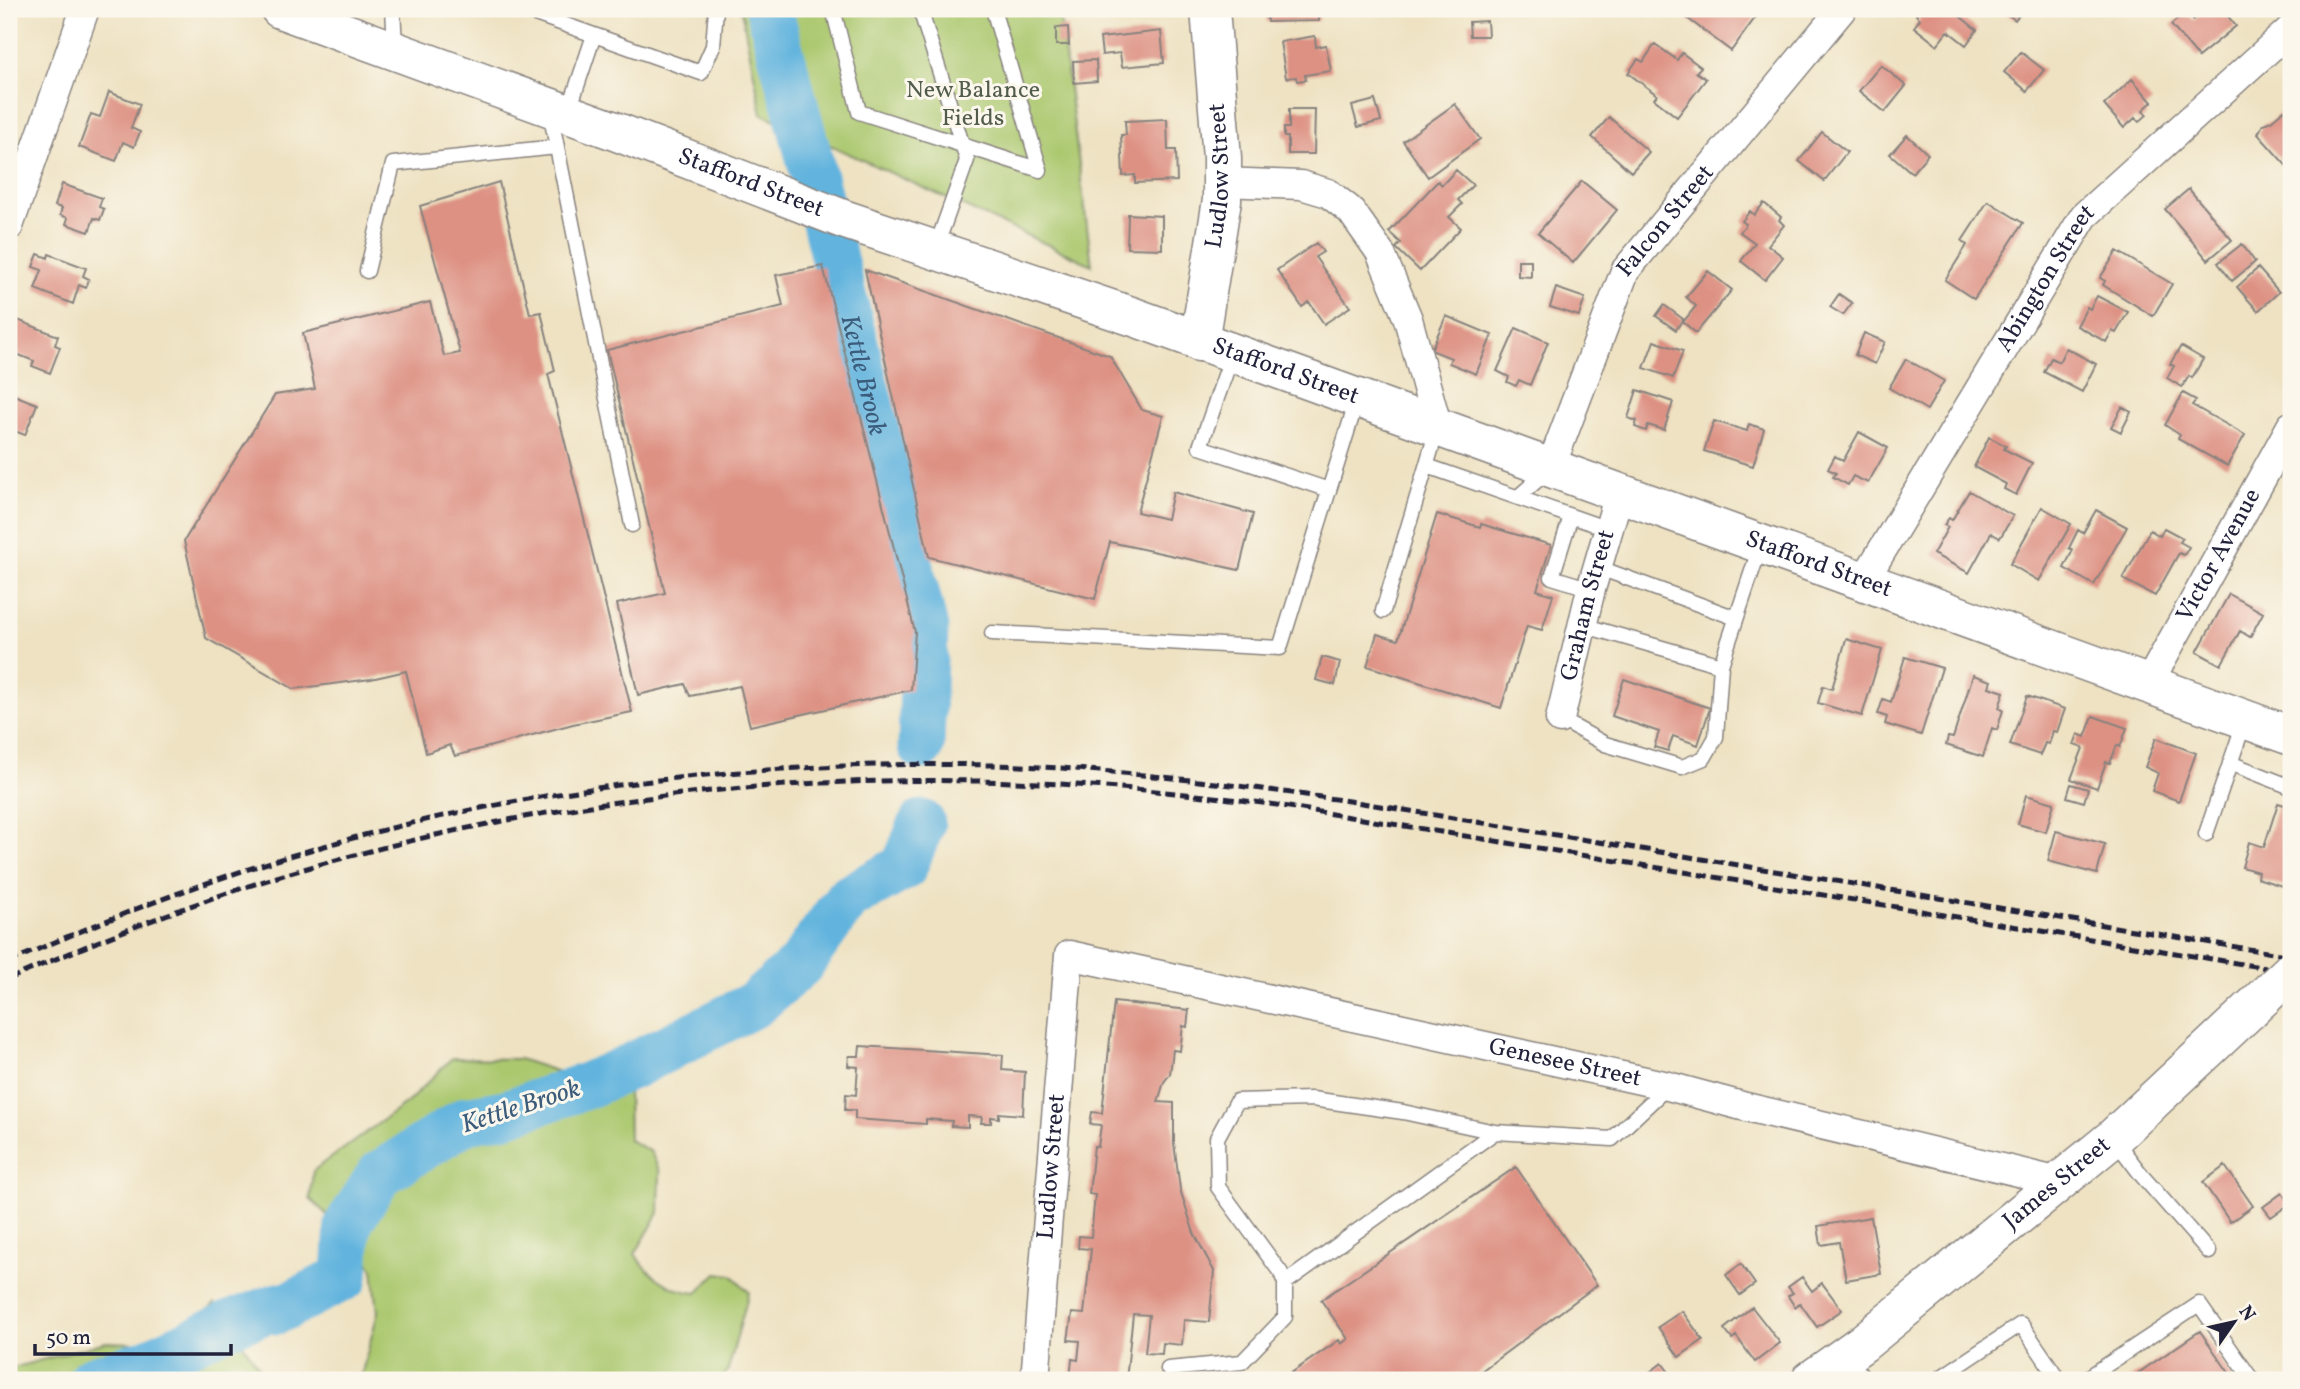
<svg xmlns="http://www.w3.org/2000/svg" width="2300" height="1389" font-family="Vollkorn,serif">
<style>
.green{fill:#abc86e;stroke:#667554;stroke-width:2}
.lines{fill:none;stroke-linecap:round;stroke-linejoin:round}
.river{stroke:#62b4de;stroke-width:47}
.building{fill:#dd9183}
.lane-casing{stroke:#88827e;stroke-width:17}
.street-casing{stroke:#88827e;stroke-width:31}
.secondary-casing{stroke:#88827e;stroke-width:41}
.lane{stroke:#fff;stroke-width:14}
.street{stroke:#fff;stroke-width:28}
.secondary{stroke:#fff;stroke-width:38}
.rail{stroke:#22223b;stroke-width:5;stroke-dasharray:10 5;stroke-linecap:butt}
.secondary-bridge-casing{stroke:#88827e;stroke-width:41;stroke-linecap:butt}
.secondary-bridge{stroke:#fff;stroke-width:38}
.labels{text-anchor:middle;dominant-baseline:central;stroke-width:6;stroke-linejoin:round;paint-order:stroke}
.park-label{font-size:24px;fill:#525c4d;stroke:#fbf7ec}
.street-label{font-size:24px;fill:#22223b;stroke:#fbf7ec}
.water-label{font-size:26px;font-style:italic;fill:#3c5c7c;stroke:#fbf7ec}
</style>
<rect width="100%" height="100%" fill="#fbf7ec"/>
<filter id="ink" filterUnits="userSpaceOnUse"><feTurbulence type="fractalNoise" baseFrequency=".0143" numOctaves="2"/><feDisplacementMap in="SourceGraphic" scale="14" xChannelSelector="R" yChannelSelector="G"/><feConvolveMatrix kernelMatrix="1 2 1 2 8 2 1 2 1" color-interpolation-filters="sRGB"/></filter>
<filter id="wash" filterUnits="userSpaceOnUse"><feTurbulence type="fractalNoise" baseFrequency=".00686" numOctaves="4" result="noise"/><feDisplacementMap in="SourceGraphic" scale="28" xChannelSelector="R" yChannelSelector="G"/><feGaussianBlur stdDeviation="1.57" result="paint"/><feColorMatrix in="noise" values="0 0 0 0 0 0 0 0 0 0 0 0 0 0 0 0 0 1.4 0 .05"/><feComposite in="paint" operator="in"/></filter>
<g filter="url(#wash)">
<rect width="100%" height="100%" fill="#eee2c2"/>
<path class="green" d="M741,9h318l33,256 -330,-151z
M452,1058l67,1 43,14 33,-4 33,18 1,53 22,12 9,20 -1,41 -24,41c15,22 34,37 62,39l20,-20 15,2 17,17 -21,78 -6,10h-362l18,-68 -5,-42 -14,-26 -49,-45 3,-28 95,-69z
M215,1304l53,76h-259v-11l97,-27 61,2z"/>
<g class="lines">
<g class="river">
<path id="s1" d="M769,9l40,148 116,471 -4,118"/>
<path d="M91,1380l54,-17 85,-39 48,-18 -1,5 68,-34 3,-53 32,-50 86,-54 40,-7 80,-27 48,-21 121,-61 45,-39 47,-66 57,-32 18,-44"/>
</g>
</g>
<g id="blocks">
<path class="building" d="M9,9h7l-7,17z
M1266,9h53v12l-52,1z
M1681,9h75l4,2 -29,40 -52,-39z
M1921,9h30l26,21 -11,15 -18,-14 -11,14 -23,-18 6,-8 -4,-4z
M2000,9h24l-9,11z
M2206,9h16l14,17 -38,31 -27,-32 15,-14 7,9z
M1487,21l1,15h-18l-1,-14z
M1068,27l1,18h-13v-17z
M1161,31l3,32 -42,4 -2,-14 -18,2 -2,-17z
M1315,36l1,11 10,-2 5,26 -26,4 1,5 -9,1 -1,-4 -10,1 -6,-36z
M1655,44l22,16 5,-7 19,14 -5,5 10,7 -29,38 -23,-18 3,-4 -29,-22 10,-14 5,3z
M2021,52l23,18 -17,21 -23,-19z
M1096,60l1,21 -23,2 -1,-22z
M1881,65l25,21 -21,26 -26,-21z
M2132,79l20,23 -9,8 4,5 -8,7 -4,-4 -11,10 -20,-23z
M109,92l31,12 -9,24 9,4 -6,15 -11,-5 -7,19 -37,-14 12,-33 9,3z
M1375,100l6,21 -23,6 -6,-21z
M1455,104l25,35 -52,38 -25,-36z
M1289,109h26l-1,45h-26v-17h-4v-9h5z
M2284,110l7,7 -3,4 3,3v47l-33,-37 5,-10 8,-3z
M1609,117l40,35 -18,20 -39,-35z
M1167,119l1,31h8l1,31 -42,2v-8l-12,1 -2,-41h5l-1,-14z
M1822,132l25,20 -23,29 -25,-20z
M1907,135l21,19 -16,19 -22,-19z
M1456,170l17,15 -15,15 4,4 -13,13 12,11 -41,43 -24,-23 5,-5 -12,-11 49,-51 4,4z
M1582,181l35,29 -44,53 -35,-30z
M499,182l31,132 11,-2 14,59 -7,3 84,338 -59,12 -118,32 -5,-11 -24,8 -20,-82 -35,8 -77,10 -88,-51 -22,-97 91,-146 40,-6 -12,-56 127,-31 14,54 16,-3 -40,-147z
M62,184l40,14 -3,9 5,2 -4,11 -6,-2 -5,14 -23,-8 2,-6 -8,-3 2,-7 -7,-2z
M2189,189l43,51 -24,20 -43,-51z
M1988,201l35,22 -49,76 -29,-19 22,-35 -5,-4z
M1764,203l17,14 -2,3 5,5 -16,20 15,12 -18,23 -24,-19 14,-18 -15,-11 6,-8 -4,-3 8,-10 4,4z
M1128,214l34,2v33l-35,-1z
M1316,243l7,9 -8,5 35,50 -26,17 -15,-22 -7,5 -25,-37z
M2242,244l13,18 -23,19 -14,-18z
M2117,251l55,33 -19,32 -50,-31 2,-4 -5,-3z
M38,254l10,4 1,-4 37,14 -3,8 6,3 -3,9 -7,-3 -6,19 -38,-15 7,-19 -9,-3z
M1518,260h13v17l-13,-1z
M823,266l92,366 -4,58 -161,36 -10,-40 -50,10 -5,-12 -47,11 -21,-91 48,-11 -58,-243 176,-44 -7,-31z
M2258,268l21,24 -21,19 -21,-24z
M865,270l245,86 32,54 21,6 -26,96 30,7 6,-27 80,22 -14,56 -129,-28 -15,57 -166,-42z
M1708,271l24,19 -36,43 -13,-11 13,-16 -10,-9z
M1556,288l29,10 -6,18 -29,-9z
M1839,294l13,9 -9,12 -13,-8z
M2097,296l31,16 -12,21 -4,-2 -6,11 -29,-16 10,-19 3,2z
M1664,305l19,14 -7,11 -20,-14z
M1446,316l46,19 -16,39 -27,-11 2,-5 -20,-8z
M15,319l43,17 -3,9 5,2 -10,26 -18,-7 2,-5 -25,-10v-15z
M1516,328l32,14 -18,43 -11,-5 -3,6 -9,-4 2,-5 -12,-6z
M1864,333l21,9 -10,22 -20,-9z
M1654,341l29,10 -10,27 -29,-10z
M2181,346l22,13 -11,19 -3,-2 -7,11 -15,-9 7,-12 -4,-2z
M2066,348l30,16 -14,28 -38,-20 7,-14 8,4z
M1906,359l38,22 -17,29 -38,-22z
M1637,390l36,12 -9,28 -16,-5 -2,6 -11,-4 2,-6 -9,-3z
M9,393l28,11 -12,31 -16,-6z
M2183,393l13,7 -4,5 53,30 -18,31 -49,-27 2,-4 -15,-10z
M2122,407l9,5 -10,20 -10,-5z
M1714,421l33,10 2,-7 15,5 -11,37 -49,-15z
M1859,432l29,16 -20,35 -15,-7 -5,9 -15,-8 3,-4 -8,-4 7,-13 8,5z
M1989,437l17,9 -2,3 28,14 -16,32 -12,-6 2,-5 -32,-17z
M1969,491l44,25 -13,22 -9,-5 -22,40 -36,-19 15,-27 -4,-2 5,-7 3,2z
M2042,507l29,17 -32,57 -29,-17z
M2096,510l31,17 -33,58 -30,-17 9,-18 -4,-2 9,-18 5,3z
M1437,514l43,13 1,-3 70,21 -14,45 16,5 -11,35 -15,-4 -26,82 -134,-42 10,-32 21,6z
M2164,528l19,10 -3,4 9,5 -5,8 -5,-2 -24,43 -32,-17 27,-49 10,6z
M2229,594l34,19 -13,24 -10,-6 -19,34 -24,-13z
M1846,639l36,11 -20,66 -44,-13 5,-17 9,3z
M1322,657l18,5 -5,23 -19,-5z
M1905,657l37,11 -21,67 -36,-11 2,-7 -9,-3 5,-15 8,3z
M1973,675l18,6 -2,6 15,5 -5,16 4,2 -6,20 -5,-2 -9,29 -37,-12 2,-8 5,1z
M1624,679l86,29 -12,37 -25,-9 -5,15 -14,-4 5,-15 -47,-16z
M2027,696l38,13 -8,23 -4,-1 -4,13 -4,-1 -5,12 -30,-10z
M2093,716l34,12 -7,19 -3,-2 -7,18 -4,-1 -9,26 -26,-9 12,-31 -9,-3 4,-11 7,3z
M2156,738l40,15 -17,48 -27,-10 6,-18 -13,-6z
M2071,784l17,5 -4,13 -17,-5z
M2026,795l28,8 -8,29 -28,-8z
M2278,803l13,4v82l-34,-11 1,-6 -16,-5 7,-25 15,5z
M2056,831l49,13 -8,30 -49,-13z
M1114,1002l75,8 -2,17 -4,-1 -3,25 -7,-1 -3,24 -6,8 -6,20 16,1v40l6,46 14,44 20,38 -5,51 -25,-2 -2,25 -19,-2 -1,11 -17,-1 4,-38 -16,-1 -7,66h-56l2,-21 6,1 2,-19 -12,-1 4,-27 12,1 7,-65 -13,-1 1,-12 12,1 4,-42 -6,-1 5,-48 4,1 3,-22 -11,-1 2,-12 10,1z
M860,1046l143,9 -1,15 23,2 -2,43 -24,-2v5l-8,-1v6h-10l1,-6 -14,-1v11l-17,-1 1,-5 -26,-2v5l-71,-5v-9h-10l1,-16 10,1 2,-28 -10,-1 1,-10h10z
M2225,1166l28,40 -23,16 -27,-40z
M1516,1167l81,118 -128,95h-188l58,-40 2,4 7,-5 -27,-39z
M2282,1193l8,11 -19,13 -8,-10z
M1871,1217l10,57 -35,6 -7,-38 -18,3 -3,-19z
M1741,1264l14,20 -15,11 -14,-20z
M1802,1277l10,14 10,-8 20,27 -25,17 -17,-24 -5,4 -7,-11 5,-3 -5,-6z
M1752,1307l28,36 -25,19 -19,-26 -4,3 -8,-10z
M1682,1311l21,29 -24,17 -21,-30z
M2200,1331l34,49h-106z
M1662,1363l13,17h-27l-3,-4z"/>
</g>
</g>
<g filter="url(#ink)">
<use href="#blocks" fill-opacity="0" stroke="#88827e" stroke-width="2"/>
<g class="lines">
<g class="lane-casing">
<path id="lane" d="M393,9l2,37
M521,9l73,26 -26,78
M833,9l26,103 181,58
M920,9l47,151 -32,90
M993,9l47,161
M594,35l107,38 12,-27 3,-37
M550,112l82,413
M367,271l26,-107 164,-17
M1232,355l-32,92 129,43
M1427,466l181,63
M1518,497l31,-27
M1571,516l-19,61 39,12
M1597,567l139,51
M1383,611l54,-181
M1582,625l139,40 39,-118
M992,633l288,15 77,-248
M1560,719l45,25 77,23 22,-9 12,-21 5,-72
M2230,763l61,24
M2206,834l39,-114
M2114,1139l29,38 66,75
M1285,1283l210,-151
M1846,1357l19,23
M1168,1369l74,-7 43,-45v-34l-4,-10 -63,-86 -1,-49 20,-37 75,-2 91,13 92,20 117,7 56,-53
M1937,1380l84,-56 38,56
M2084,1380l115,-76 53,76"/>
</g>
<g class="street-casing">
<g id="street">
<path d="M1222,182l79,3 27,8 23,18 29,41 28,67 30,109"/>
<path d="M9,226l76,-217"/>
<path id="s2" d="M1550,469l75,-198 217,-262"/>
<path id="s3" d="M1863,582l221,-366 207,-187"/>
<path id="s4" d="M2148,684l143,-258"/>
<path id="s5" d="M1560,719l31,-130 28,-95"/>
<path id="s6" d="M1035,1380l34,-425 599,131 74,20 318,76"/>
</g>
</g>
<g class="secondary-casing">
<g id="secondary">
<path id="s7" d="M280,9l332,121 231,89 291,98 1157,419"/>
<path id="s8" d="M1199,342l23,-142v-42l-12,-149"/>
<path id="s9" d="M1811,1380l52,-37 250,-205 138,-129"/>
</g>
</g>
<use href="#lane" class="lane"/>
<use href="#street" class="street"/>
<use href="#secondary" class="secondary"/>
<path class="rail" d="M9,962c99,-44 200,-83 305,-113 219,-64 450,-89 677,-84 123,3 244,20 365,37l935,154
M9,979c88,-38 176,-74 268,-102 330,-100 659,-119 1000,-72l1014,167"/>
<g class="secondary-bridge-casing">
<path id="secondary-bridge" d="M2251,1009l40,-38"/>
</g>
<use href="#secondary-bridge" class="secondary-bridge"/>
</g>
</g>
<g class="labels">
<g class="park-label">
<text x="973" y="91">New Balance<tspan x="973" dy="28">Fields</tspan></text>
</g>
<g class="street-label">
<text stroke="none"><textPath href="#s8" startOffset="168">Ludlow Street</textPath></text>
<text stroke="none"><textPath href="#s7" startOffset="502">Stafford Street</textPath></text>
<text stroke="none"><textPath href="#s2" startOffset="276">Falcon Street</textPath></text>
<text stroke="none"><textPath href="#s3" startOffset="354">Abington Street</textPath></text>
<text stroke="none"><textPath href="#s7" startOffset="1069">Stafford Street</textPath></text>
<text stroke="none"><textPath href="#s4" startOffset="147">Victor Avenue</textPath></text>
<text stroke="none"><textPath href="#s7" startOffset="1636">Stafford Street</textPath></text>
<text stroke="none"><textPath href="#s5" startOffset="117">Graham Street</textPath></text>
<text stroke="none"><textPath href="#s6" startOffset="934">Genesee Street</textPath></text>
<text stroke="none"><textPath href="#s6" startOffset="214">Ludlow Street</textPath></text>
<text stroke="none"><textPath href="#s9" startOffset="315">James Street</textPath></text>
</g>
<g class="water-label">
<text stroke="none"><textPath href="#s1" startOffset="378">Kettle Brook</textPath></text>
<text transform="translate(521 1107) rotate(-18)">Kettle Brook</text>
</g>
</g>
<rect width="2300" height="1389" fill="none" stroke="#fbf7ec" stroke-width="35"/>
<g transform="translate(2234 1322) rotate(56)" stroke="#fbf7ec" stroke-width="5" paint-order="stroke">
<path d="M0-5L12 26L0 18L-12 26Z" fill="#22223b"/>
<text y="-10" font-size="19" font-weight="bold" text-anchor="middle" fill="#22223b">N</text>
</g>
<path d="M35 1344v10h196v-10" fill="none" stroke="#22223b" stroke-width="3.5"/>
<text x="46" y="1344" font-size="21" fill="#22223b" stroke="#fbf7ec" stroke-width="5" paint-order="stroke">50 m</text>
</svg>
